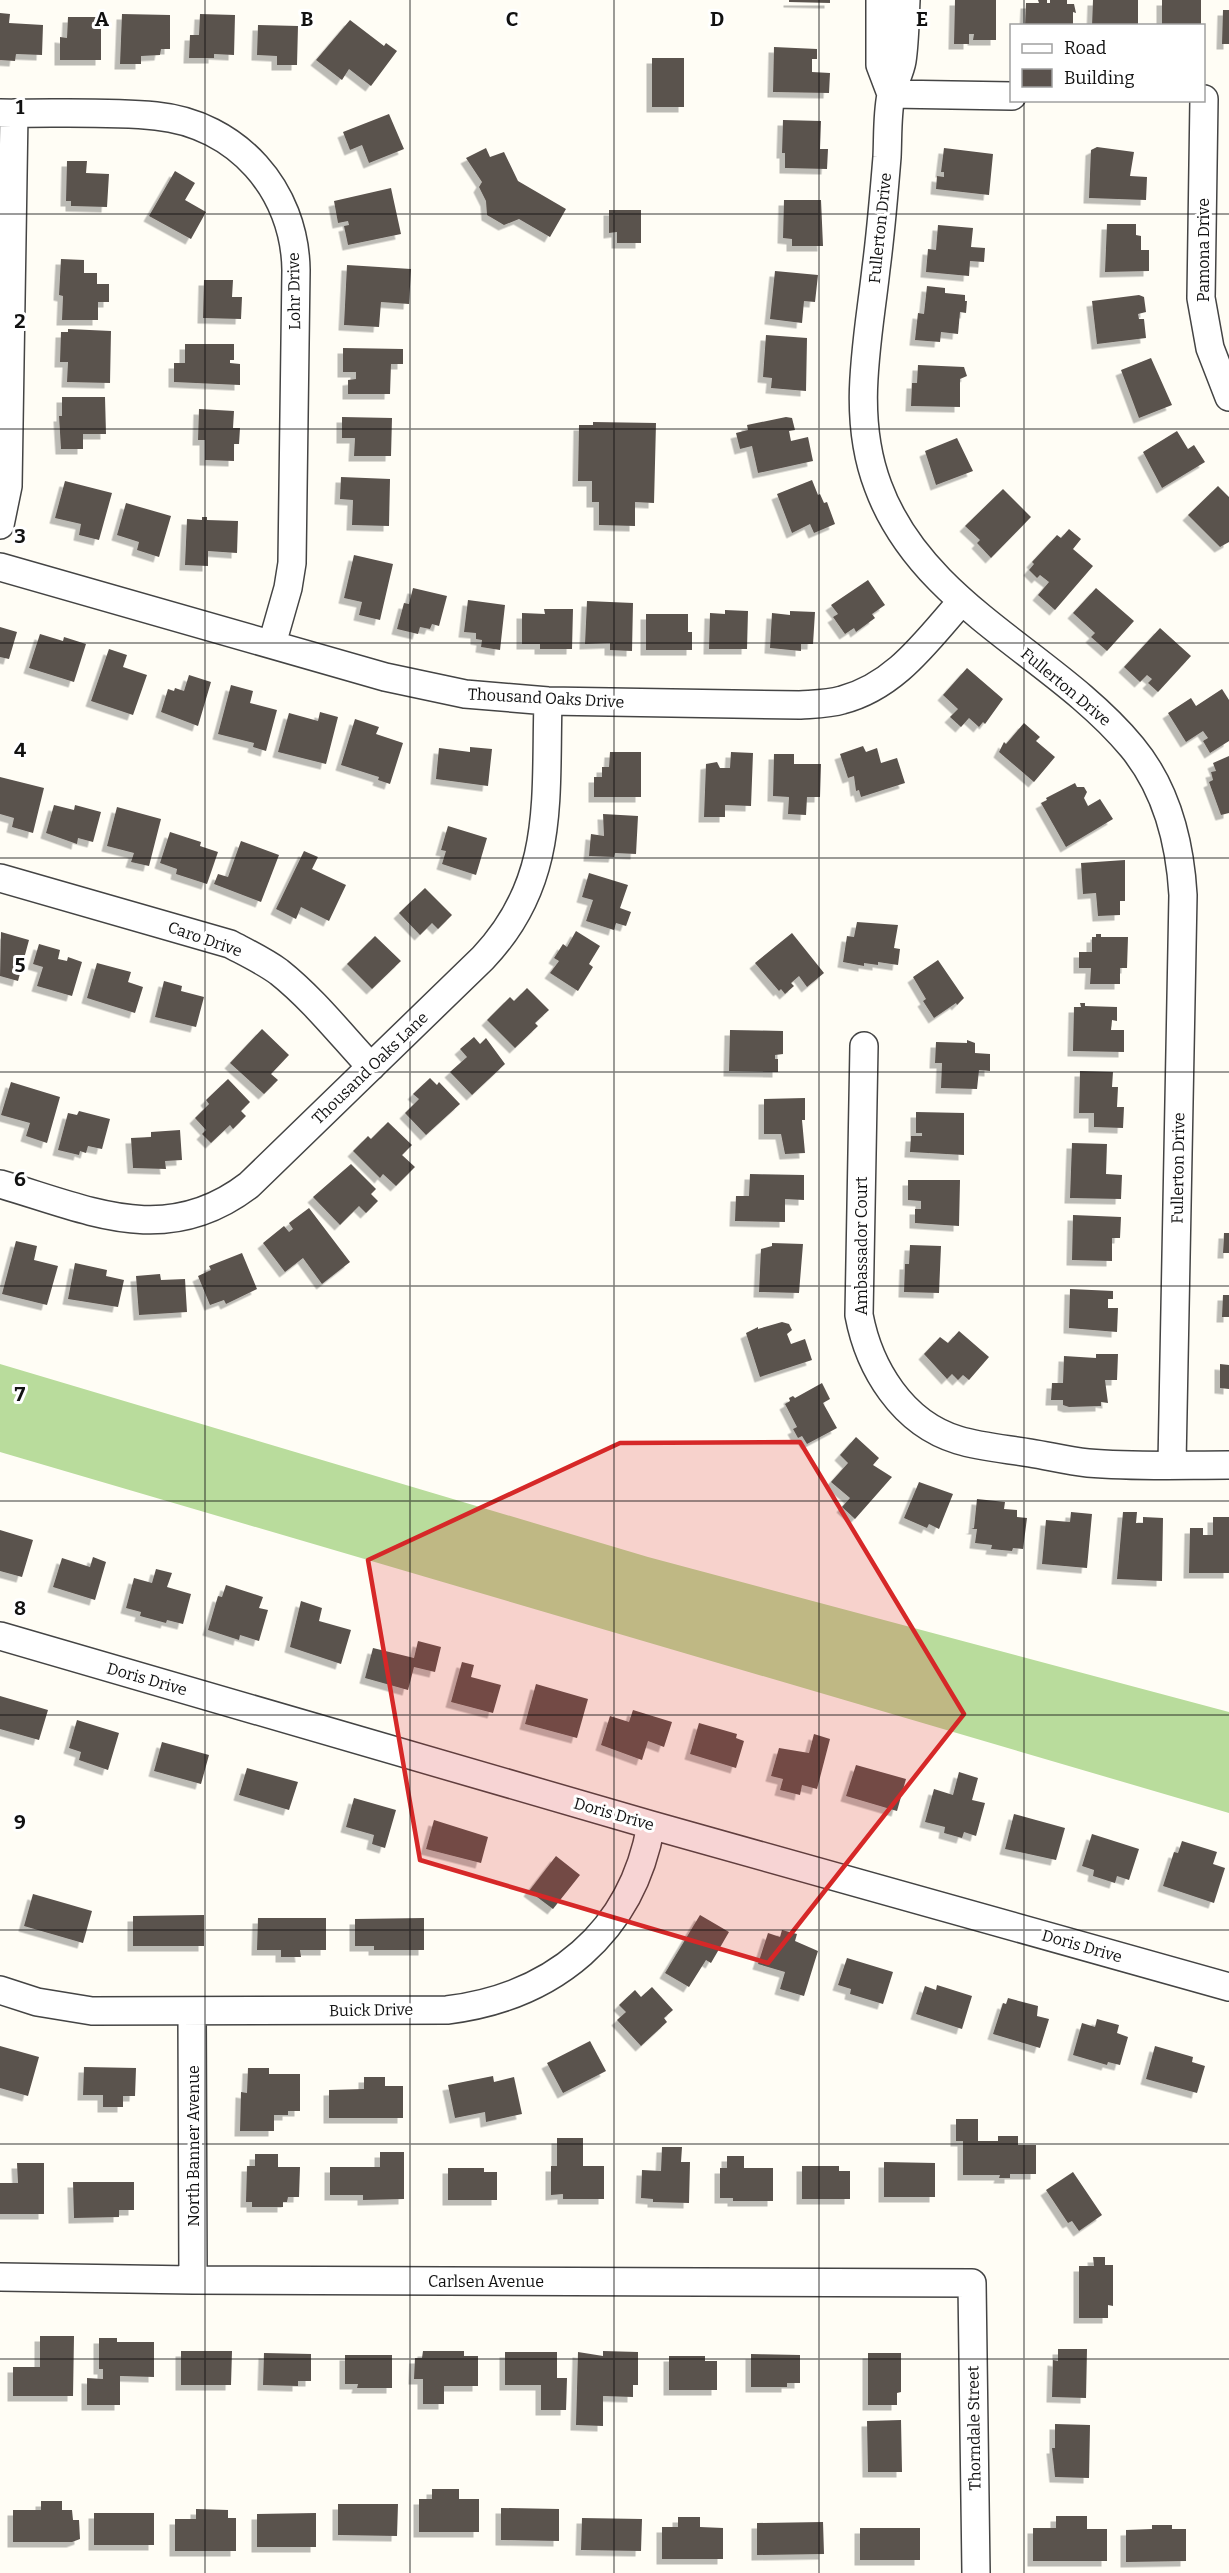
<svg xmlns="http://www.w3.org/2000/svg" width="1229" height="2573" font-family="Bitter,serif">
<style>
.forest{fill:#b9dc9c}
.building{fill:#5a524d;filter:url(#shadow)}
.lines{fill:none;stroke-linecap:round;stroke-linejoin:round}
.minor-casing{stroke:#444;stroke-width:30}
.minor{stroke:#fff;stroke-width:27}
.marked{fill:#d62828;fill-opacity:0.2;stroke:#d62828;stroke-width:4.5;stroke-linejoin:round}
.grid{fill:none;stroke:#111;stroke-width:1.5;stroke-opacity:0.55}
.labels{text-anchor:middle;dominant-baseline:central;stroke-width:6;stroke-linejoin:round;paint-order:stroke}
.street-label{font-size:16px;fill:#111;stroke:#fff}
.grid-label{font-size:20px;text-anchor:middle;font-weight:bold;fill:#111;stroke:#fff;stroke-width:6;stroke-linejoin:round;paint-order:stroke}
</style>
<defs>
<filter id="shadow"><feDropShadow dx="-5.5" dy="5.5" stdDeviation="0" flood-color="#0004"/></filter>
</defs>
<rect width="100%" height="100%" fill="#fffdf5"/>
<path class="forest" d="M0,1364l648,193 581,155v101l-1229,-361z"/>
<path class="building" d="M789,0h41v3l-41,-1z
M955,0h41v40h-23l1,-6h-5v10h-15z
M1038,0h9v3h3v-3h17v4h7l2,9 -3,-1v14h-48l1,-23h13z
M1093,0h45v26h-46z
M1162,0h39v26h-39z
M1223,10h6v34h-7z
M0,13l10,1 -1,9 34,2 -1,30 -26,-1 -1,7 -15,-1z
M122,14l48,1v34h-9l-1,6 -19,1v8h-21z
M200,14l35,1 -1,40 -20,-1v4h-25l1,-23h9z
M68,17h33v43h-41v-23l7,1z
M350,20l34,26 2,-3 11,8 -26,35 -22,-17 -7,11 -26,-20z
M258,25l40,1 -1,39h-20v-9l-20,-1z
M774,47l43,2v10h-5v13l18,1 -1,20 -56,-1z
M652,58h32v49h-32z
M389,114l15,35 -35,14 -7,-18 -12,5 -7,-18z
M783,120l38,1 -1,28h8l-1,20 -42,-1v-15h-3z
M1097,147l37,5 -4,24 17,1 -1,23 -57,-2 2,-48z
M486,148l4,9 14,-5 14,29 48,28 -16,28 -31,-18 -15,6 -17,-10 -1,-14 -7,-14 3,-5 -16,-24z
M944,148l49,6 -4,41 -53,-6 1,-13 7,1v-5h-3z
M67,161h20l-1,12 23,1 -2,33 -36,-1v-5h-5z
M175,171l20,12 -10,17 21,12 -15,27 -42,-23z
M391,188l10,46 -53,11 -4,-19 5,-1 -1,-4 -10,2 -4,-22z
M784,200h37l2,46h-31v-7l-9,-1z
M609,210h32v33h-24v-11l-8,1z
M1107,224h29v11l5,1v14h8v21l-44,1z
M938,225l35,3 -2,19 14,1 -1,14 -14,-1 -1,15 -43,-4 2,-23 8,1z
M61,259l23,1v13h13v11h12v18h-11v18h-36l1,-24 -4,-1z
M347,265l64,4 -2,35 -28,-2 -2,25 -35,-2z
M775,271l43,4 -3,27 -11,-1 -2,22 -32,-4z
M204,280h29l-1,17h10l-1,22 -38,-1z
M927,286l18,2v5l20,2v6h2l-1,12 -6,-1 -2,22 -17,-2 -1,10 -25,-2 3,-27 6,1z
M1139,295l5,2 2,15 -8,2 1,5h5l2,19 -49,6 -5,-43z
M68,329l43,2 -1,52 -43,-1 1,-20h-8l1,-30h7z
M766,335l41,3 -1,53 -35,-3 1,-10 -9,-1z
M185,344h49v16h-4v3l10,1v21l-66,-3v-19h11z
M343,348l60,1v15h-12l-1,30h-42v-14l8,-1v-7h-13z
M1151,358l21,47 -33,13 -18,-48z
M918,365l46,2 3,9 -7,3v28l-49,-1 1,-23h5z
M62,397h43l1,37h-23v15h-22l-2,-33h3z
M199,409l35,2 -1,17h7l-1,16h-5v17l-29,-1v-20h-7z
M342,417l50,1 -1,38h-37l1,-18h-13z
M786,417l6,1 3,12 -6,1 2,10 17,-4 5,24 -55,12 -6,-27 -12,3 -4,-16 12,-3 -1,-5z
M593,422l63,1 -2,80 -19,-1v24l-36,-1v-23h-7v-21h-14l1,-56h14z
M1177,431l11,18 6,-4 11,17 -43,26 -19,-36z
M957,438l16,33 -37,14 -11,-34z
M341,477l49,2 -1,47 -37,-1 1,-25 -13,-1z
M812,480l6,15 2,-1 4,9 3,-1 8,22 -21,9 -4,-9 -18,9 -15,-39z
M65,481l47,12 -13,47 -20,-5 2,-11 -26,-6z
M1218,486l11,11v45l-9,5 -32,-32z
M1003,489l28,28 -40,41 -14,-15 3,-3 -15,-14z
M126,503l45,13 -12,41 -22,-7 2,-8 -22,-7z
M202,517h5v3l31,1 -1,32 -29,-2v15l-23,-1 2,-46 15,1z
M1069,529l12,10 -8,10 20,17 -38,44 -17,-15 11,-13 -9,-7 -3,3 -8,-8 5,-6 -2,-2 25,-27 4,3z
M354,555l39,9 -13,56 -21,-5 3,-13 -18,-4z
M868,580l17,25 -13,9 3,4 -19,14 -2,-4 -9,6 -12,-17 5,-3 -7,-9z
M413,588l34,8 -8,30 -7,-2 -2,5 -10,-2 -2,7 -21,-5 7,-26 5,1z
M1096,588l38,33 -27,30 -16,-14 4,-4 -22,-20z
M468,600l37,5 -5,45 -19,-3 1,-7 -6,-1v-6l-12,-1z
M587,601l46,2 -1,48 -22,-1v-7l-25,1z
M544,609h29l-1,40h-32v-5h-18v-31l23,1z
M725,610l23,1 -1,38h-38l1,-36 15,1z
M790,611l25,1 -2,32h-12v7l-31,-3 2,-35 18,2z
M646,614h42v18h4v18h-46z
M0,627l17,5 -8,27 -9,-2z
M1160,628l31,28 -33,36 -10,-9 4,-4 -5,-4 -7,7 -16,-15z
M40,634l23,7 1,-4 22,7 -12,38 -45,-14z
M109,649l18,6 -4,12 24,8 -14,40 -42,-14z
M967,668l36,31 -18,25 -2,-2 -4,5 -10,-9 -8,9 -11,-10 8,-8 -15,-14z
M189,675l22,7 -13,44 -37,-14 7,-23 6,2 1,-3 9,3z
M231,685l22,6 -3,12 27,7 -11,41 -13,-4 1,-4 -36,-9z
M1222,689l7,11v41l-19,12 -7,-12 5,-3 -5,-7 -17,11 -18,-29 23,-15 5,8z
M320,712l18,5 -12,47 -48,-12 11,-39 29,8z
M355,719l24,8 -3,7 27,9 -13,41 -12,-4 1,-3 -38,-12z
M1024,723l16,14 -4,4 19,16 -21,25 -35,-30 5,-10 2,2z
M863,746l3,6 11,-4 4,15 16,-5 8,25 -44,14 -2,-7 -3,1 -2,-15 -6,2 -8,-24z
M470,747l22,2 -4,37 -52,-7 3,-31 31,4z
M610,752h31v45h-47v-20h8v-10h7z
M731,752l22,1 -2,53 -26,-1v12h-21l2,-53 11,-2 3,6h10z
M774,754h20v10h27l-1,33h-13l-1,18 -18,-1 1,-17 -16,-1z
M1229,756v57l-8,2 -12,-33 4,-2 -2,-8 5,-1 -3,-8z
M0,777l44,11 -11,45 -21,-6 2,-9 -14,-4z
M1075,783l2,4h7l3,5 -3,6 4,8 12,-7 13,20 -47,28 -25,-44 6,-3 -1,-2z
M54,805l20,5 1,-5 26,7 -8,30 -15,-4 -1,6 -31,-11z
M117,807l44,12 -12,47 -18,-4 3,-9 -27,-7z
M603,814l35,2 -2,38 -21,-1 -1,4 -25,-1 2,-22 13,2z
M448,826l39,12 -11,37 -34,-11 4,-13 -5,-1z
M170,832l31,10 -1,4 18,6 -11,32 -31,-10 1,-5 -17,-6z
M241,841l38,14 -18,47 -47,-18 4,-10 10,3z
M304,851l14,6 -6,12 34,16 -17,36 -28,-14 -5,12 -20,-10z
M1125,860v41h-5v14l-22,1 -2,-23 -13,1 -2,-31z
M589,873l39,12 -8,23 11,4 -5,14 -10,-3 -2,7 -28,-9 7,-21 -11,-3z
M425,888l27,27 -14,14 -6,-6 -12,12 -21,-22z
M857,922l41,3 -4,23 6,1 -2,16 -20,-3v3l-14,-2v3l-21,-4 4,-26 7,1z
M576,931l24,15 -11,18 4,3 -15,24 -28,-18 9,-12 -5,-3 9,-14 4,3z
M1,932l28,8 -11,41 -18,-5z
M792,933l32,40 -17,14 -8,-11 -8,7 3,3 -9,8 -4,-5 -2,2 -24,-28z
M1096,934h5v3h27l-1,31h-7v16h-30l1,-16h-12v-16h13v-15h4z
M375,936l26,25 -29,28 -25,-25z
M39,944l21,6 -2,9 9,2 1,-4 14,5 -10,34 -35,-10 6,-19 -10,-3z
M938,960l26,38 -7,7 -1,-2 -22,15 -11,-17 3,-2 -13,-22z
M97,963l34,9 -3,10 15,5 -8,26 -48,-15z
M164,981l18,5 -1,5 23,6 -8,30 -41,-10z
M527,988l22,22 -14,13 3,3 -23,22 -28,-28 23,-23 4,4z
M1080,1003h5v3l32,1v14l-5,-1 -1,10h13v22l-51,-1 1,-44h7z
M262,1029l27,26 -18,19 7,6 -14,14 -34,-31z
M730,1030l53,1v23l-8,1v4h3v13l-49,-1z
M474,1037l6,7 6,-6 19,26 -33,31 -22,-23 17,-15 -7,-8z
M967,1040l8,3v10l15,1v17l-11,-1 -2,19 -36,-1 1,-25h-7l1,-21 31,1z
M1080,1071l33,1 -1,15h6l-1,20h7l-1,21 -29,-1v-14h-15z
M430,1078l7,7 2,-3 21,22 -34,31 -21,-22 14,-14 -6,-5z
M228,1079l22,23 -9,9 5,5 -13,13 -3,-4 -19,18 -9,-9 4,-4 -11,-12 14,-14 -3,-4z
M11,1082l49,15 -13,46 -21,-7 4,-13 -29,-8z
M805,1098v22h-3l3,33 -20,1 -4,-20h-17v-35z
M79,1111l31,8 -8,30 -14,-3 -2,7 -6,-2 -1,4 -21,-5 10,-37 9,2z
M916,1112l48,1v42l-54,-3 1,-16h11v-3h-6z
M388,1122l24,23 -10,10 13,12 -19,19 -13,-12 -3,4 -27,-27 15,-15 3,3z
M180,1130l2,30 -17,1 1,8 -33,-1 -2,-30 20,-1v-5z
M1072,1143l35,1 -1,30 16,1 -1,24 -51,-1z
M351,1164l25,25 -5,5 7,7 -12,12 -7,-7 -19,19 -27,-28z
M750,1174l54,1v25l-19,-1v23l-50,-1 1,-25h13z
M908,1180h52l-1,46 -44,-3v-14h6v-8l-13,-1z
M309,1208l41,54 -28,22 -19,-26 -18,14 -22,-29 21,-17 5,6 4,-3 -4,-6z
M1073,1215l48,2 -1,21h-8v23l-40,-1z
M1224,1233h5v20h-6z
M16,1241l21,5 -3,14 24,6 -11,39 -45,-11z
M772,1243l31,1 -4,49 -40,-1 2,-43 11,-3z
M910,1245l31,1 -2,47 -35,-1 1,-28h4z
M242,1253l15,36 -31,15 -2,-4 -14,5 -12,-29 13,-6 -2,-4z
M75,1263l32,7 -1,6 18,4 -6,27 -50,-8z
M160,1274l1,6 24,-1 2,33 -48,3 -3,-39z
M1070,1289l43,2v8h-5v9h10l-1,24 -48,-4z
M1223,1295h6v22h-7z
M782,1322l7,2 3,6 -5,4 4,10 14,-5 7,21 -52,17 -14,-44 12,-6v2z
M959,1331l30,26 -20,23 -6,-5 -5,5 -6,-6 -5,5 -23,-25 16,-17 8,6z
M1096,1354h22l-1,26h-12l3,23 -7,-1v4l-32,1 -6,-2v-5h-12l1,-17h11l1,-27 32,2z
M1220,1364l9,1v24l-9,-1z
M822,1383l8,16 -7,4 14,25 -30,16 -5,-8 -4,2 -5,-9 4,-2 -12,-23 5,-3 -1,-3 4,-2 2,2z
M856,1437l23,21 -6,7 19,12 -37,42 -13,-12 8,-9 -19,-16 17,-19 -8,-8z
M919,1482l34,12 -14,35 -10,-5 -2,4 -23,-10z
M977,1499l28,3 -1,7 13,1v7l10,1 -4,31 -10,-1 -1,3 -21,-2 1,-4 -17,-2 2,-14h-6l3,-1z
M1071,1512l21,2 -5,54 -45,-4 4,-44 24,2z
M1123,1512h14l-1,11h7v-6l20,1 -1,63 -45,-2z
M1213,1517h16v56h-40l1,-45h13v7h10z
M0,1530l33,10 -11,37 -22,-6z
M93,1557l13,5 -11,38 -42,-13 9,-29 28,9z
M156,1569l16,4 -5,14 24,7 -8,30 -16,-4 -1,3 -26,-7 1,-4 -15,-4 8,-30 18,5z
M226,1585l37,12 -4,11 9,2 -9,31 -19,-6 -1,5 -31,-10 10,-34 4,1z
M301,1601l21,7 -3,13 32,9 -10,34 -51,-17z
M418,1641l23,6 -6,25 -21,-5 -6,23 -43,-12 8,-30 41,10z
M462,1662l12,3 -3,12 30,8 -8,28 -42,-11z
M536,1684l52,15 -11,39 -52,-14z
M0,1696l48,14 -9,30 -39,-11z
M633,1710l39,12 -8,25 -16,-6 -6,19 -41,-15 9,-29 19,6z
M77,1720l42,13 -11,37 -29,-10 2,-8 -12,-4z
M699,1723l38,11 -1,4 8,3 -8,27 -46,-14z
M814,1734l16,5 -13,50 -15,-4 -2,10 -20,-5 3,-11 -12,-3 8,-28 30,5z
M162,1742l47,13 -8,29 -47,-13z
M856,1765l50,14 -9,32 -51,-15z
M247,1768l51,14 -9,28 -50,-15z
M959,1772l19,6 -6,22 13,3 -9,33 -12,-4 -2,6 -18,-5 1,-6 -20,-5 9,-33 19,6z
M354,1798l42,12 -11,38 -13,-4 2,-9 -28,-8z
M1014,1814l51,14 -9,32 -51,-11z
M434,1820l54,17 -7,26 -55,-14z
M1092,1834l47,15 -10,31 -12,-4 -2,7 -22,-7 1,-6 -12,-4z
M1182,1841l35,11 -4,12 12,4 -11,35 -51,-17 11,-34 4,1z
M556,1856l24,19 -27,34 -24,-18z
M33,1894l59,17 -9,32 -59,-17z
M204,1915v31h-71v-30z
M700,1915l29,17 -18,31 -5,-3 -17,27 -24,-14z
M258,1918h68v32h-26l1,7h-20v-7h-24z
M424,1918v32h-50v-4h-19v-27z
M782,1930l15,4 -2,7 23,10 -14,45 -24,-7 5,-17 -27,-8 10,-31 12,4z
M847,1958l46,14 -10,32 -33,-10 1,-5 -13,-4z
M937,1985l35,11 -10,33 -46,-15 9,-28 11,4z
M652,1987l21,23 -9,8 3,4 -26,24 -24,-26 9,-8 -7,-7 16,-15 6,7z
M1008,1998l30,8 -1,10 12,3 -9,29 -47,-14 10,-31 3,1z
M1097,2019l22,6 -2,8 11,4 -8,28 -12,-3 -1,3 -34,-10 9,-32 13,4z
M590,2041l16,30 -43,22 -16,-30z
M0,2046l39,11 -11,39 -28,-8z
M1155,2046l38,11 -1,5 13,4 -8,27 -51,-14z
M84,2067l52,1 -1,28h-12v11h-20v-12h-20z
M248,2068h21v6h31v37h-12v4h-14v16h-34l1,-39 6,1z
M493,2076l1,6 20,-5 8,37 -36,8 -1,-10 -30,6 -7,-33z
M364,2077h21v9h18v32h-74v-28l35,-1z
M956,2119h22v22h20v-5h20v9h18v29h-26v4h-11l1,-3h-37v-34h-7z
M557,2138h26v28h21v33h-41v-5l-12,1v-29h6z
M662,2147h20l-1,15h9l-1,41 -36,-1v-3l-12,-1 1,-28 19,1z
M380,2152h24v47l-41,1v-5h-33v-28h50z
M255,2154h23v13h22l-1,30h-11l-1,5h-4v5h-31v-5h-6l1,-36h8z
M727,2156h17v12h29v33h-40v-3h-13v-30h7z
M884,2162l51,1v34h-51z
M17,2163h27v51h-44v-31h18z
M802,2166h37v5h11v28h-48z
M448,2168h36v4h13v28h-49z
M1073,2172l29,43 -23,16 -7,-10 -4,2 -22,-33z
M73,2182h61v28h-15v7l-45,1z
M1093,2257h12v8h8v41l-5,-1v13h-29v-52h15z
M40,2336h34l-1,60h-60v-29h27z
M99,2338h18v4h37v35l-34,-1v29h-33v-27l16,1v-10h-4z
M1058,2349h29l-1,49 -34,-1 1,-37 5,1z
M181,2351h51l-1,34h-50z
M423,2351h41v5h14v30h-34v18h-21v-25h-9l1,-21h7z
M603,2351l35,1v33h-5v12l-30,-1v30l-27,-1 2,-73 25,4z
M505,2352h52v26h10l-1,32h-25v-25h-36z
M264,2353l47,1v27h-13v5l-35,-1z
M868,2353h33v39l-4,1v12h-29z
M751,2354l49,1v28h-13v4h-36z
M345,2355h47v33h-35l1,-4h-13z
M669,2356h36v5h12v29h-48z
M901,2420l1,52h-34l-1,-51z
M1055,2424l35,1 -1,53 -34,-1 -3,-29h3z
M432,2489h27v10h20v33h-60v-33h13z
M41,2501h21v9h10l1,10h6l1,19 -8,3h-59v-32h28z
M338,2504h60l-1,32 -59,-1z
M501,2508l58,1v32l-58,-1z
M196,2509l32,1v8h8v33h-61v-32h21z
M94,2513h60v32h-60z
M316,2513v34h-59v-33z
M1056,2516h31v13h20v32h-74v-33h23z
M678,2517h22v10l23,1v31h-61v-32h16z
M582,2518l60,1 -1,32 -60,-1z
M823,2522l1,32 -67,1v-32z
M1152,2525h20v4h14v32l-60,1v-32l26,-1z
M860,2528h60v32h-60z"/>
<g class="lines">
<g class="minor-casing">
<path id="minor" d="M880,0v65l11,29
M906,0c-1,20 -1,41 -4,61 -2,12 -9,23 -11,34 -4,20 -3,42 -4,62 -3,37 -6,74 -11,112 -8,73 -25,146 2,217 44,120 177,168 254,261 34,41 48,96 51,148l-11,569
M891,94l121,2
M1204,99l-3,199 9,50 19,49
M0,113c51,1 105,-2 156,3 81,8 139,74 140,154l-4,293 -4,25 -16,56
M0,525l8,-39 6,-373
M0,567l385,110 80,17 83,7 252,4c13,-1 29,-1 42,-5 54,-14 85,-60 120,-99
M0,878l230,66c17,9 34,17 49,28 34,27 63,64 92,95
M864,1046l-5,269c10,53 43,108 99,125 23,7 48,9 72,13 19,3 38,8 58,10 46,4 94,2 141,2
M0,1184c89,26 166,65 249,1l234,-227c73,-77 62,-159 65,-257
M0,1636l651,189 578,162
M0,1990l37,12 55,9 355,-1c106,-13 185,-77 204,-185
M192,2012l1,268
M0,2277l193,3 779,3 4,290"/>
</g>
<use href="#minor" class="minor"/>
</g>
<path class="marked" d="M800,1442l164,272 -196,249 -348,-103 -52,-300 252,-117z"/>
<path class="grid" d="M205,0v2573M410,0v2573M614,0v2573M819,0v2573M1024,0v26M1024,100v2473M0,214h1229M0,429h1229M0,643h1229M0,858h1229M0,1072h1229M0,1286h1229M0,1501h1229M0,1715h1229M0,1930h1229M0,2144h1229M0,2359h1229"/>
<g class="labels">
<g class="street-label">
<text transform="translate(880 228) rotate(-84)">Fullerton Drive</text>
<text transform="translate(1203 250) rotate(-90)">Pamona Drive</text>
<text transform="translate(294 291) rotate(-91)">Lohr Drive</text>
<text transform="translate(1066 687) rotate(40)">Fullerton Drive</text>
<text transform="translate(546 698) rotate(3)">Thousand Oaks Drive</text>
<text transform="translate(205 939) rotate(19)">Caro Drive</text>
<text transform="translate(370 1068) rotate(-44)">Thousand Oaks Lane</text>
<text transform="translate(1178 1168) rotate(-89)">Fullerton Drive</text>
<text transform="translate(861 1246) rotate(-90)">Ambassador Court</text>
<text transform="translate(147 1679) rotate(16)">Doris Drive</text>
<text transform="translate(614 1814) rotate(16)">Doris Drive</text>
<text transform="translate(1082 1946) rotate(16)">Doris Drive</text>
<text transform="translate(371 2010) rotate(-1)">Buick Drive</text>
<text transform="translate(193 2146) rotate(-90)">North Banner Avenue</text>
<text x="486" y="2281">Carlsen Avenue</text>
<text transform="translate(974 2428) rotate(-91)">Thorndale Street</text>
</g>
</g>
<g class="grid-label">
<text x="102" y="26">A</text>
<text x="307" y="26">B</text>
<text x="512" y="26">C</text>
<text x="717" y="26">D</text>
<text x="922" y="26">E</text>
<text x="20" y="114">1</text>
<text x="20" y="328">2</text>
<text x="20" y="543">3</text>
<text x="20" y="757">4</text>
<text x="20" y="972">5</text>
<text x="20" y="1186">6</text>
<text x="20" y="1401">7</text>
<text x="20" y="1615">8</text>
<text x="20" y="1829">9</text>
</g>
<rect x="1010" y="24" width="195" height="78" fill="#ffffff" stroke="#a0a0a0" stroke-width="1.5"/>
<rect x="1022" y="44" width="30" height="9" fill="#ffffff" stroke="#a0a0a0" stroke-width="1.5"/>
<text x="1064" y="54" font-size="18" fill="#111111">Road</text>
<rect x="1022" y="69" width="30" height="18" fill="#5a524d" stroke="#a0a0a0" stroke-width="1.5"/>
<text x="1064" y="84" font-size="18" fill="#111111">Building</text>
</svg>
